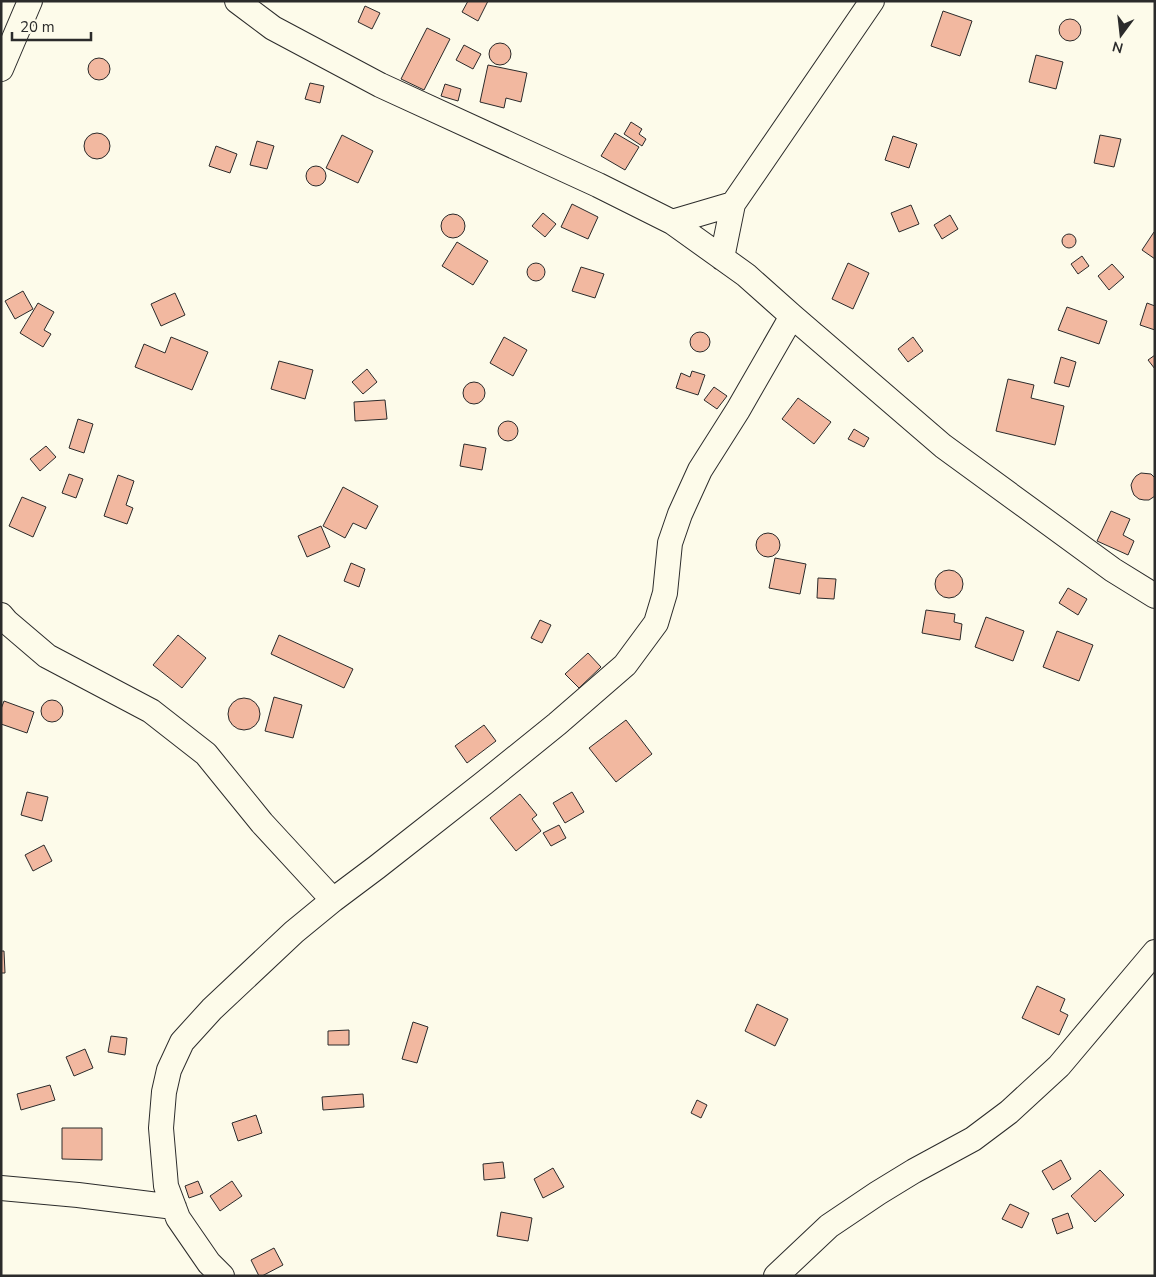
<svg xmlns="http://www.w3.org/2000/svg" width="1156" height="1277" font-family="'Nunito Sans',sans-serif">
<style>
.building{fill:#f2b8a0;stroke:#2b2b2b}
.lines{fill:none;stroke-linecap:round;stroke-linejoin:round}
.minor-casing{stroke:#2b2b2b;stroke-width:26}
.minor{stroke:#fdfbea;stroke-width:24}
</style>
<rect width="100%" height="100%" fill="#fdfbea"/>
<path class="building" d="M468,1h20l-10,20 -16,-9z
M365,6l15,7 -8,16 -14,-7z
M943,11l29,10 -12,35 -29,-10z
M1059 30a11 11 0 1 1 22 0a11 11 0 1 1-22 0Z
M427,28l23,11 -26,51 -23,-11z
M489 54a11 11 0 1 1 22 0a11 11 0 1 1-22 0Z
M464,45l17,9 -8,15 -17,-9z
M1036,55l27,7 -7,27 -27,-7z
M88 69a11 11 0 1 1 22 0a11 11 0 1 1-22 0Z
M488,65l39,8 -6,29 -15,-4 -2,10 -24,-6z
M310,83l14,3 -4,17 -15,-4z
M445,84l16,5 -3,12 -17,-5z
M631,122l11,7 -3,5 7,5 -4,7 -18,-12z
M615,133l24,14 -14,23 -24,-14z
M84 146a13 13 0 1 1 26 0a13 13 0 1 1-26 0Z
M342,135l31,16 -15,32 -32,-15z
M1100,135l21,4 -7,28 -20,-4z
M893,136l24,8 -8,24 -24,-8z
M257,141l17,5 -7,23 -17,-4z
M216,146l21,8 -7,19 -21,-7z
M306 176a10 10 0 1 1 20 0a10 10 0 1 1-20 0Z
M572,204l26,13 -10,22 -27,-12z
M911,205l8,19 -20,8 -8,-19z
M543,213l13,11 -11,13 -13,-11z
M441 226a12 12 0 1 1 24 0a12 12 0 1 1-24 0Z
M950,215l8,14 -16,10 -8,-14z
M1154,232h1v27l-13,-9z
M1062 241a7 7 0 1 1 14 0a7 7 0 1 1-14 0Z
M457,242l31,19 -15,24 -31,-19z
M1082,256l7,10 -11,8 -7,-10z
M848,263l21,10 -16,36 -21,-10z
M527 272a9 9 0 1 1 18 0a9 9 0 1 1-18 0Z
M1112,264l12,13 -15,13 -11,-14z
M581,267l23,7 -9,24 -23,-7z
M23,291l10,18 -18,10 -10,-18z
M175,293l10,22 -24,11 -10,-22z
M38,303l16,9 -10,18 7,4 -8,13 -23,-14z
M1147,303l8,3v24l-15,-5z
M1067,307l40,14 -8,23 -41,-14z
M690 342a10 10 0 1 1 20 0a10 10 0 1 1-20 0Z
M171,337l37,15 -16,38 -57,-23 9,-23 21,9z
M504,337l23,13 -14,26 -23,-13z
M913,337l10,14 -15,11 -10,-13z
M1155,355v14l-7,-9z
M1061,357l15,5 -7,25 -15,-4z
M279,361l34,9 -8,29 -34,-10z
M367,369l10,13 -14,12 -11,-12z
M692,371l13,4 -7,20 -22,-7 5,-15 9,4z
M1008,379l26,6 -3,13 33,8 -9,39 -59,-14z
M463 393a11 11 0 1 1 22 0a11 11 0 1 1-22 0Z
M714,387l13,9 -10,13 -13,-9z
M798,398l33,24 -17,22 -32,-25z
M385,400l2,19 -32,2 -1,-19z
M78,419l15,5 -9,29 -15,-5z
M498 431a10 10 0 1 1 20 0a10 10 0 1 1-20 0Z
M854,429l15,9 -5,9 -16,-8z
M464,444l22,4 -4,22 -22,-4z
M46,446l10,11 -16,14 -10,-12z
M1141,473l10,1 4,4v18l-6,4h-5l-5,-1 -5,-4 -2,-5 -1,-5 2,-5 3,-4z
M69,474l14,5 -7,19 -14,-5z
M118,475l16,6 -8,24 7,3 -6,16 -23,-8z
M343,487l35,19 -12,23 -13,-6 -8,15 -22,-12z
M22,497l24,10 -13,30 -24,-11z
M1111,511l19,8 -7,16 11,6 -6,14 -31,-14z
M321,526l9,21 -23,10 -9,-21z
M756 545a12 12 0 1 1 24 0a12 12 0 1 1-24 0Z
M775,558l31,6 -6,30 -31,-6z
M351,563l14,6 -6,18 -15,-6z
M935 584a14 14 0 1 1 28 0a14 14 0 1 1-28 0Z
M818,578l18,1 -2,20 -17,-1z
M1068,588l19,11 -9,16 -19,-12z
M926,610l29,4 -1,8 8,2 -2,16 -38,-7z
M986,617l38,14 -11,30 -38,-14z
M540,620l11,5 -9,18 -11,-5z
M1057,631l36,14 -14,36 -36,-14z
M178,635l28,23 -24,30 -29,-23z
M279,635l74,34 -9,19 -73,-34z
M588,653l13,14 -22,21 -14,-14z
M274,697l28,8 -9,33 -28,-7z
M228 714a16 16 0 1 1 32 0a16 16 0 1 1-32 0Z
M41 711a11 11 0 1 1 22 0a11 11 0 1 1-22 0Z
M4,701l30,11 -7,21 -26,-9v-15z
M626,720l26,34 -36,28 -27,-34z
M484,725l12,16 -29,22 -12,-17z
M27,792l21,5 -6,24 -21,-6z
M572,792l12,20 -19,11 -12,-20z
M520,794l17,21 -5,4 9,12 -25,20 -26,-33z
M559,825l7,13 -15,8 -8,-13z
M44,845l8,16 -19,10 -8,-16z
M1,951h3l1,22h-4z
M1037,986l28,13 -5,12 8,4 -9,20 -37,-17z
M757,1004l31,15 -13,27 -30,-15z
M413,1022l15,5 -11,36 -15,-4z
M349,1030v15h-21v-14z
M111,1036l16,2 -2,17 -17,-3z
M85,1049l8,19 -19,8 -8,-19z
M50,1085l5,15 -34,10 -4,-16z
M363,1094l1,13 -41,3 -1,-13z
M697,1100l10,5 -6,13 -10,-5z
M256,1115l6,18 -24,8 -6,-18z
M62,1128h40v32l-40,-1z
M1061,1160l10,19 -18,11 -11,-19z
M503,1162l2,16 -21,2 -1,-16z
M553,1168l11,19 -21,11 -9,-19z
M1100,1170l24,25 -29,27 -24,-26z
M198,1181l5,12 -14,5 -4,-12z
M232,1181l10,15 -22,15 -10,-15z
M1010,1204l19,9 -7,15 -20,-9z
M501,1212l31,6 -4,23 -31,-5z
M1068,1213l5,15 -16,6 -5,-15z
M274,1248l9,17 -21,11h-3l-8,-16z"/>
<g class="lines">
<g class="minor-casing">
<path id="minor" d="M237,1l36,27 107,57 218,100 74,37 74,53 46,41 151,130 170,124 42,26
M1,69l29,-68
M672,222l61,-18
M722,258l11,-54 139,-203
M1,615l6,7 40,34 104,55 55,43 56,69 71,77
M1,1188l77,7 96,12
M222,1276l-13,-13 -31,-45 -12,-32 -5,-58 3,-36 5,-22 13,-28 30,-33 82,-77 39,-32 44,-33 107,-84 73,-59 68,-59 31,-42 9,-30 5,-50 10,-29 20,-44 38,-60 54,-94
M776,1276l53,-50 49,-33 36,-22 59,-32 36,-27 50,-46 96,-114"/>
</g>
<use href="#minor" class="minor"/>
</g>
<rect width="1156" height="1277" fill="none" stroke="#2b2b2b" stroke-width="5"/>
<g transform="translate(1121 35) rotate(195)" stroke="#fdfbea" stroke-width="4" paint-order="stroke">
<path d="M0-4L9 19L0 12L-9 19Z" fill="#2b2b2b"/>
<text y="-8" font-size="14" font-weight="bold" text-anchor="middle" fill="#2b2b2b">N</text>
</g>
<path d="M12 32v8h79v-8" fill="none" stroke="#2b2b2b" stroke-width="2.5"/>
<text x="20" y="32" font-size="15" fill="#2b2b2b" stroke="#fdfbea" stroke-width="4" paint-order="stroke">20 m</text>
</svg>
